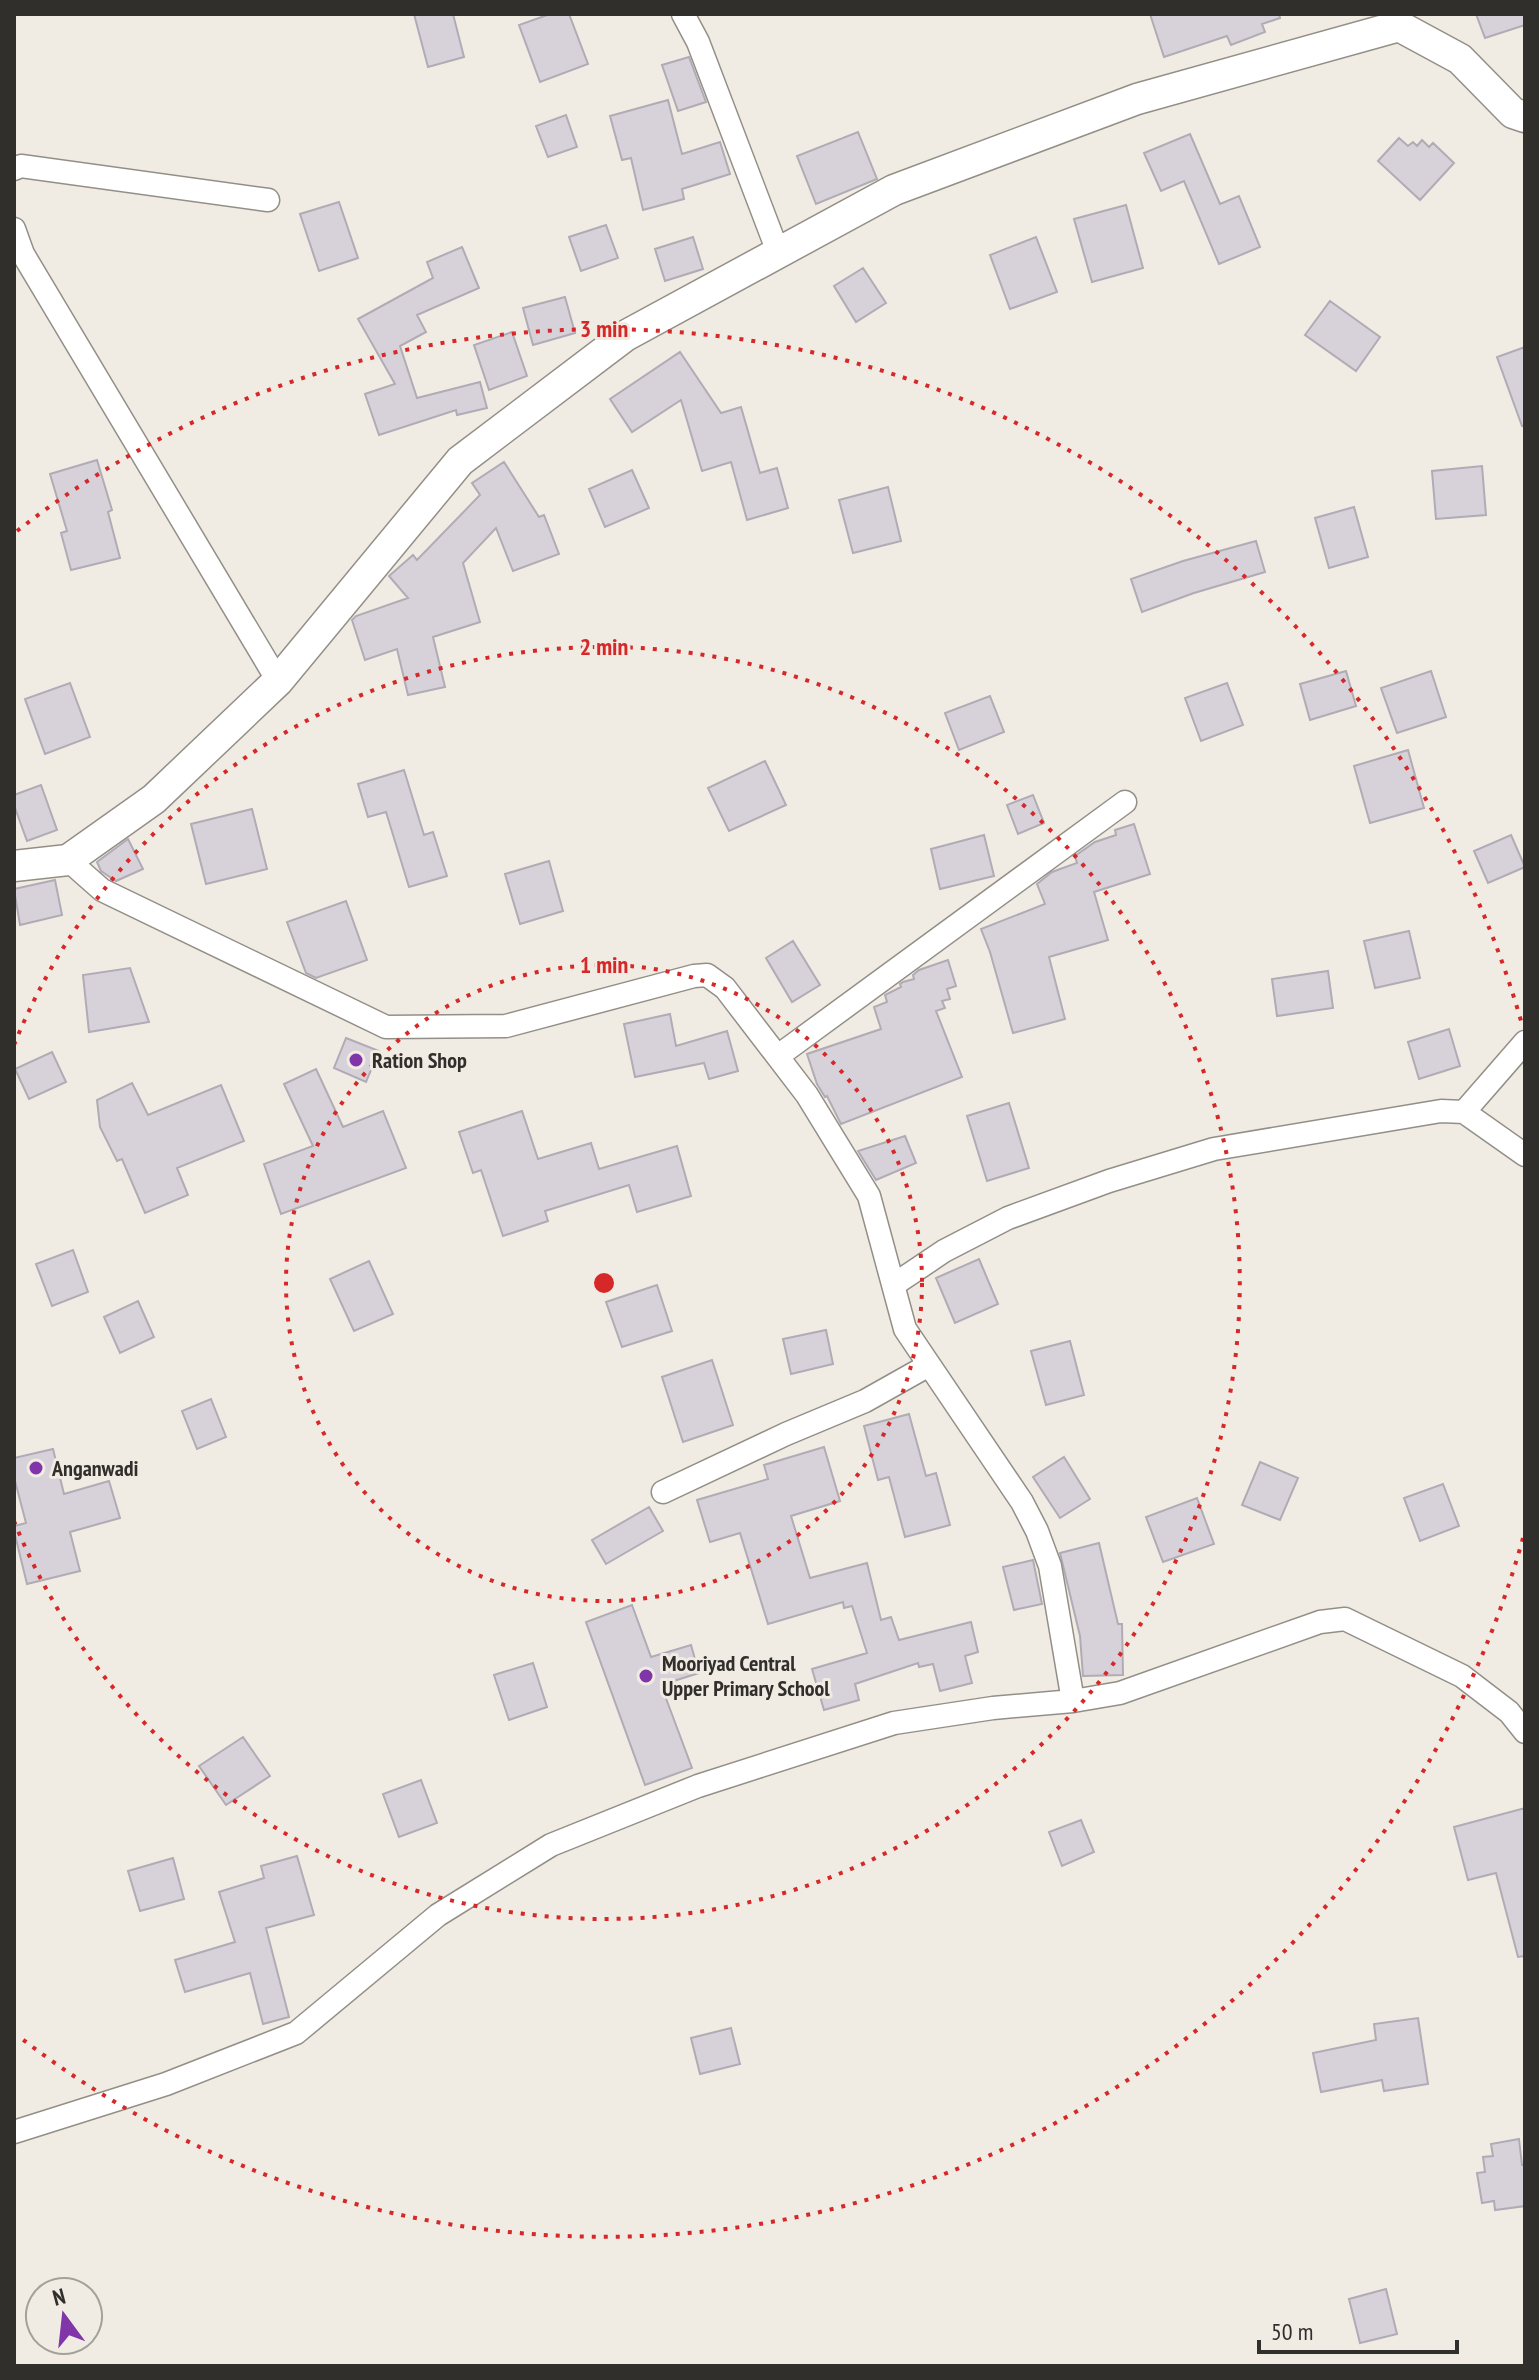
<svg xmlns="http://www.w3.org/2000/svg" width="1539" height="2380" font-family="'PT Sans Narrow',sans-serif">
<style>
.building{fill:#d7d2da;stroke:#b0abb4;stroke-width:2}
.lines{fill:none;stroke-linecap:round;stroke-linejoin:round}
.minor-casing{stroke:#938f87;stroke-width:25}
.secondary-casing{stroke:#938f87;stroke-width:33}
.minor{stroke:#fff;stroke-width:22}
.secondary{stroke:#fff;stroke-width:30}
.ring{fill:none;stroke:#d62828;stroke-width:4;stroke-dasharray:4 8}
.poi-dot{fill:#8036a8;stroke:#f1ece3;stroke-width:3}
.labels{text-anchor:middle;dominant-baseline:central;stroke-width:6;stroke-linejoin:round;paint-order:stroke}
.poi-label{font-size:22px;font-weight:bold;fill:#312f2c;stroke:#f1ece3;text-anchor:start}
.centre{fill:#d62828;stroke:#f1ece3;stroke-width:4}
.ring-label{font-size:24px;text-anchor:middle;font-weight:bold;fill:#d62828;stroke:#f1ece3;stroke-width:6;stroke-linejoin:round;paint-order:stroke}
</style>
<rect width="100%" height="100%" fill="#f1ece3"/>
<path class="building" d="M414,14h39l11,43 -36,10z
M550,14h19l19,50 -48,18 -21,-57z
M1150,14h129l1,4 -18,6 3,8 -34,13 -4,-9 -63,21z
M1476,14h49v11l-40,13z
M689,57l17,45 -28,9 -16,-46z
M668,100l14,54 38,-12 10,32 -48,15 2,10 -41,11 -12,-52 -9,2 -12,-44z
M566,115l11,32 -29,10 -12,-31z
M858,132l19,47 -61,25 -19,-48z
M1190,134l30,70 19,-8 21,51 -41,17 -35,-83 -23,10 -17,-38z
M1399,138l9,8 5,-4 4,4 5,-6 7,7 4,-4 21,20 -34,37 -42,-39z
M339,202l19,56 -39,13 -19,-57z
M1126,205l17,63 -51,14 -18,-63z
M606,225l12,33 -37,13 -12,-34z
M693,237l10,32 -38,12 -10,-32z
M1036,237l21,55 -47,17 -20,-54z
M462,247l17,41 -62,27 9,17 -26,14 17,52 63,-16 7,26 -30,7 -1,-5 -77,25 -14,-41 30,-10 -37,-65 75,-41 -6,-16z
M863,268l23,35 -30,19 -22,-36z
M565,297l10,36 -42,12 -10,-37z
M1330,301l50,36 -24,34 -51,-36z
M512,332l15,44 -38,14 -15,-45z
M1525,347v79h-3l-25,-69z
M680,352l41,61 20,-6 19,66 17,-5 11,40 -41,12 -16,-58 -29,9 -21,-71 -49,32 -22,-33z
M97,460l15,50 -4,2 12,46 -49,12 -10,-37 6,-2 -17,-57z
M504,462l35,55 5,-2 15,39 -46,17 -17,-43 -33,35 17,59 -47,15 12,50 -37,8 -11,-46 -32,11 -13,-40 4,-4 52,-18 -19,-22 24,-21 4,5 63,-65 -8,-12z
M1482,466l4,49 -50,4 -4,-48z
M632,470l17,38 -44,19 -16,-38z
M888,487l13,54 -48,12 -14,-53z
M1354,507l14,50 -39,11 -14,-50z
M1256,541l9,31 -71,21 -52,19 -11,-33 52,-18z
M1346,671l10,35 -46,14 -10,-36z
M1431,671l15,46 -49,16 -16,-45z
M70,683l20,54 -45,17 -20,-55z
M1227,683l16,42 -42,16 -16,-43z
M990,696l14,36 -45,18 -14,-37z
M1408,750l16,58 -54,15 -16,-57z
M765,761l21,44 -57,26 -21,-43z
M404,770l20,65 9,-3 14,44 -38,11 -23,-75 -18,5 -10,-33z
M41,785l16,45 -30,11 -13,-36v-10z
M1033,795l11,28 -26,11 -11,-29z
M252,809l15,60 -61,15 -15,-60z
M1134,824l16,50 -56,18 14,48 -59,17 16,62 -52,14 -23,-81 -9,-23 64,-25 -8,-20 15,-12 25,-9 -2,-7 20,-14 21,-7 -1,-5z
M984,835l10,41 -54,13 -9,-40z
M1511,835l14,32 -37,16 -14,-32z
M128,839l15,30 -27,12 -15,-10 -4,-9z
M549,861l14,50 -43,13 -15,-50z
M55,880l7,35 -42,10 -6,-36z
M346,901l21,59 -51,18 -10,-5 -19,-51z
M1409,931l11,47 -45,10 -11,-47z
M793,941l27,44 -28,17 -26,-44z
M948,960l8,26 -9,3 3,10 -8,2 3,7 -9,3 26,66 -121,47 -14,-28 -2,1 -8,-13 -10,-30 74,-25 -7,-22 13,-5 -2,-7 16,-8 -1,-3 3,-2 11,-3 -1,-4 6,-5z
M130,968l19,54 -60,10 -6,-57z
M1328,971l5,37 -56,8 -5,-37z
M670,1014l6,32 51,-15 11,40 -29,8 -5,-16 -69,14 -11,-53z
M1449,1029l11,37 -41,13 -11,-37z
M346,1038l33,13 -13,31 -32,-14z
M52,1052l14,30 -37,17 -14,-30z
M316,1069l27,58 40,-16 23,57 -125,46 -17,-50 49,-18 -29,-62z
M132,1083l16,32 73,-30 23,56 -67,27 11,27 -43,18 -23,-54 -5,2 -17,-34 -3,-27z
M1009,1103l20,65 -42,13 -20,-65z
M522,1111l16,48 53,-16 8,26 78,-23 14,50 -54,16 -8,-27 -84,26 3,10 -45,15 -22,-66 -8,3 -14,-41z
M905,1136l11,27 -40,17 -18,-29z
M73,1250l15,42 -36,14 -16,-42z
M979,1259l19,45 -43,19 -19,-45z
M369,1261l24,53 -39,17 -24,-52z
M657,1285l15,46 -50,16 -16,-45z
M138,1301l16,36 -34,16 -16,-36z
M826,1330l7,34 -42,10 -8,-35z
M1070,1341l14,54 -38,10 -15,-54z
M712,1360l21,65 -50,17 -21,-65z
M211,1399l15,38 -29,12 -15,-38z
M909,1414l17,62 10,-3 14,52 -45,12 -16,-60 -11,3 -14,-54z
M824,1447l16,54 -49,15 19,62 57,-15 14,57 10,-3 8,23 72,-18 7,30 -13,4 7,27 -32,8 -7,-27 -14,3 -1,-4 -63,21 4,16 -35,10 -12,-41 55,-16 -15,-47 -8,2 -1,-6 -75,22 -28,-91 -30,9 -13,-42 71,-21 -4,-14z
M53,1449l11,45 45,-13 11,37 -50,14 10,39 -53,13 -13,-53v-5l12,-3 -12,-46v-19z
M1064,1457l26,42 -30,19 -27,-41z
M1260,1462l38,16 -18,42 -38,-15z
M1443,1484l16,42 -39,15 -16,-43z
M1197,1498l17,46 -51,18 -17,-45z
M649,1507l14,24 -57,33 -14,-24z
M1099,1543l19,81h4l1,51 -40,1 -3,-40 -20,-83z
M1033,1560l9,44 -28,6 -11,-43z
M632,1605l19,52 40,-12 8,28 -38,12 31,83 -47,17 -59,-163z
M533,1663l14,44 -38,13 -15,-45z
M243,1737l27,39 -44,29 -27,-39z
M421,1780l16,43 -38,14 -16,-43z
M1525,1808v148l-7,1 -22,-84 -28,7 -14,-53z
M1081,1820l13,32 -32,14 -13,-34z
M297,1856l17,59 -48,13 23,89 -26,7 -13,-51 -65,19 -10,-32 60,-18 -16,-50 45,-14 -3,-12z
M173,1858l11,41 -44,12 -12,-40z
M1418,2018l10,66 -44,7 -2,-11 -61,12 -8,-39 63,-13 -2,-16z
M731,2028l9,36 -40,10 -9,-36z
M1519,2139l3,26h3v41l-30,4 -1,-9 -12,2 -5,-30 8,-1 -2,-15 10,-1 -2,-12z
M1386,2289l11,45 -37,9 -11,-44z"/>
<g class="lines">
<g class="minor-casing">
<path id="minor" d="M683,14l15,28 80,210
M14,169l7,-3 247,34
M14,229l9,25 255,427
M68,860l34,30 284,137 120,-1 188,-50 13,-1 18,13 82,107 62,101 36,133 117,173 15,29 13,35 23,135
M778,1056l347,-254
M1464,1112l61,-70
M895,1284l49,-33 64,-33 101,-37 105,-32 227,-38 23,1 61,43
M663,1492l123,-58 79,-33 64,-36
M14,2132l152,-48 130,-51 142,-118 113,-70 147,-59 196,-63 99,-15 80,-7 47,-8 200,-71 25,-3 117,57 47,36 16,20"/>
</g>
<g class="secondary-casing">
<path id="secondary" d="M14,866l54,-6 86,-61 124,-118 182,-220 165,-125 269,-146 243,-91 262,-73 61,33 53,54 12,4"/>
</g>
<use href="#minor" class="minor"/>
<use href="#secondary" class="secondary"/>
</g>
<g class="ring">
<circle cx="604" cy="1283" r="318"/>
<path d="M14 1045A636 636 0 1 1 14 1521"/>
<path d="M1523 1538A954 954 0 0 1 17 2035M17 531A954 954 0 0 1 1523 1028"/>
</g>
<g class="poi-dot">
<circle cx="356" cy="1060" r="8"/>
<circle cx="36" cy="1468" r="8"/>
<circle cx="646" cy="1676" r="8"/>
</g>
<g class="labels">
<g class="poi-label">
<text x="372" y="1060">Ration Shop</text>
<text x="52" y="1468">Anganwadi</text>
<text x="662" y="1663">Mooriyad Central<tspan x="662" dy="25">Upper Primary School</tspan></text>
</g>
</g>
<circle cx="604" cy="1283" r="12" class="centre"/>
<g class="ring-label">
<text x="604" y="337">3 min</text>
<text x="604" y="655">2 min</text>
<text x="604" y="973">1 min</text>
</g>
<rect width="1539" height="2380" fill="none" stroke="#312f2c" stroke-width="32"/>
<g transform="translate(64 2316) rotate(345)"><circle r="38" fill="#f1ece3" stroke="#a4a09a" stroke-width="2"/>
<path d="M0-6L14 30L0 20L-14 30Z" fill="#8036a8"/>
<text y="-12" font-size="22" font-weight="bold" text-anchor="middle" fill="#312f2c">N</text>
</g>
<path d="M1259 2340v12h198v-12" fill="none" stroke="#312f2c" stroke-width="4"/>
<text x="1271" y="2340" font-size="24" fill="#312f2c" stroke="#f1ece3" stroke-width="6" paint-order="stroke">50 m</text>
</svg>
